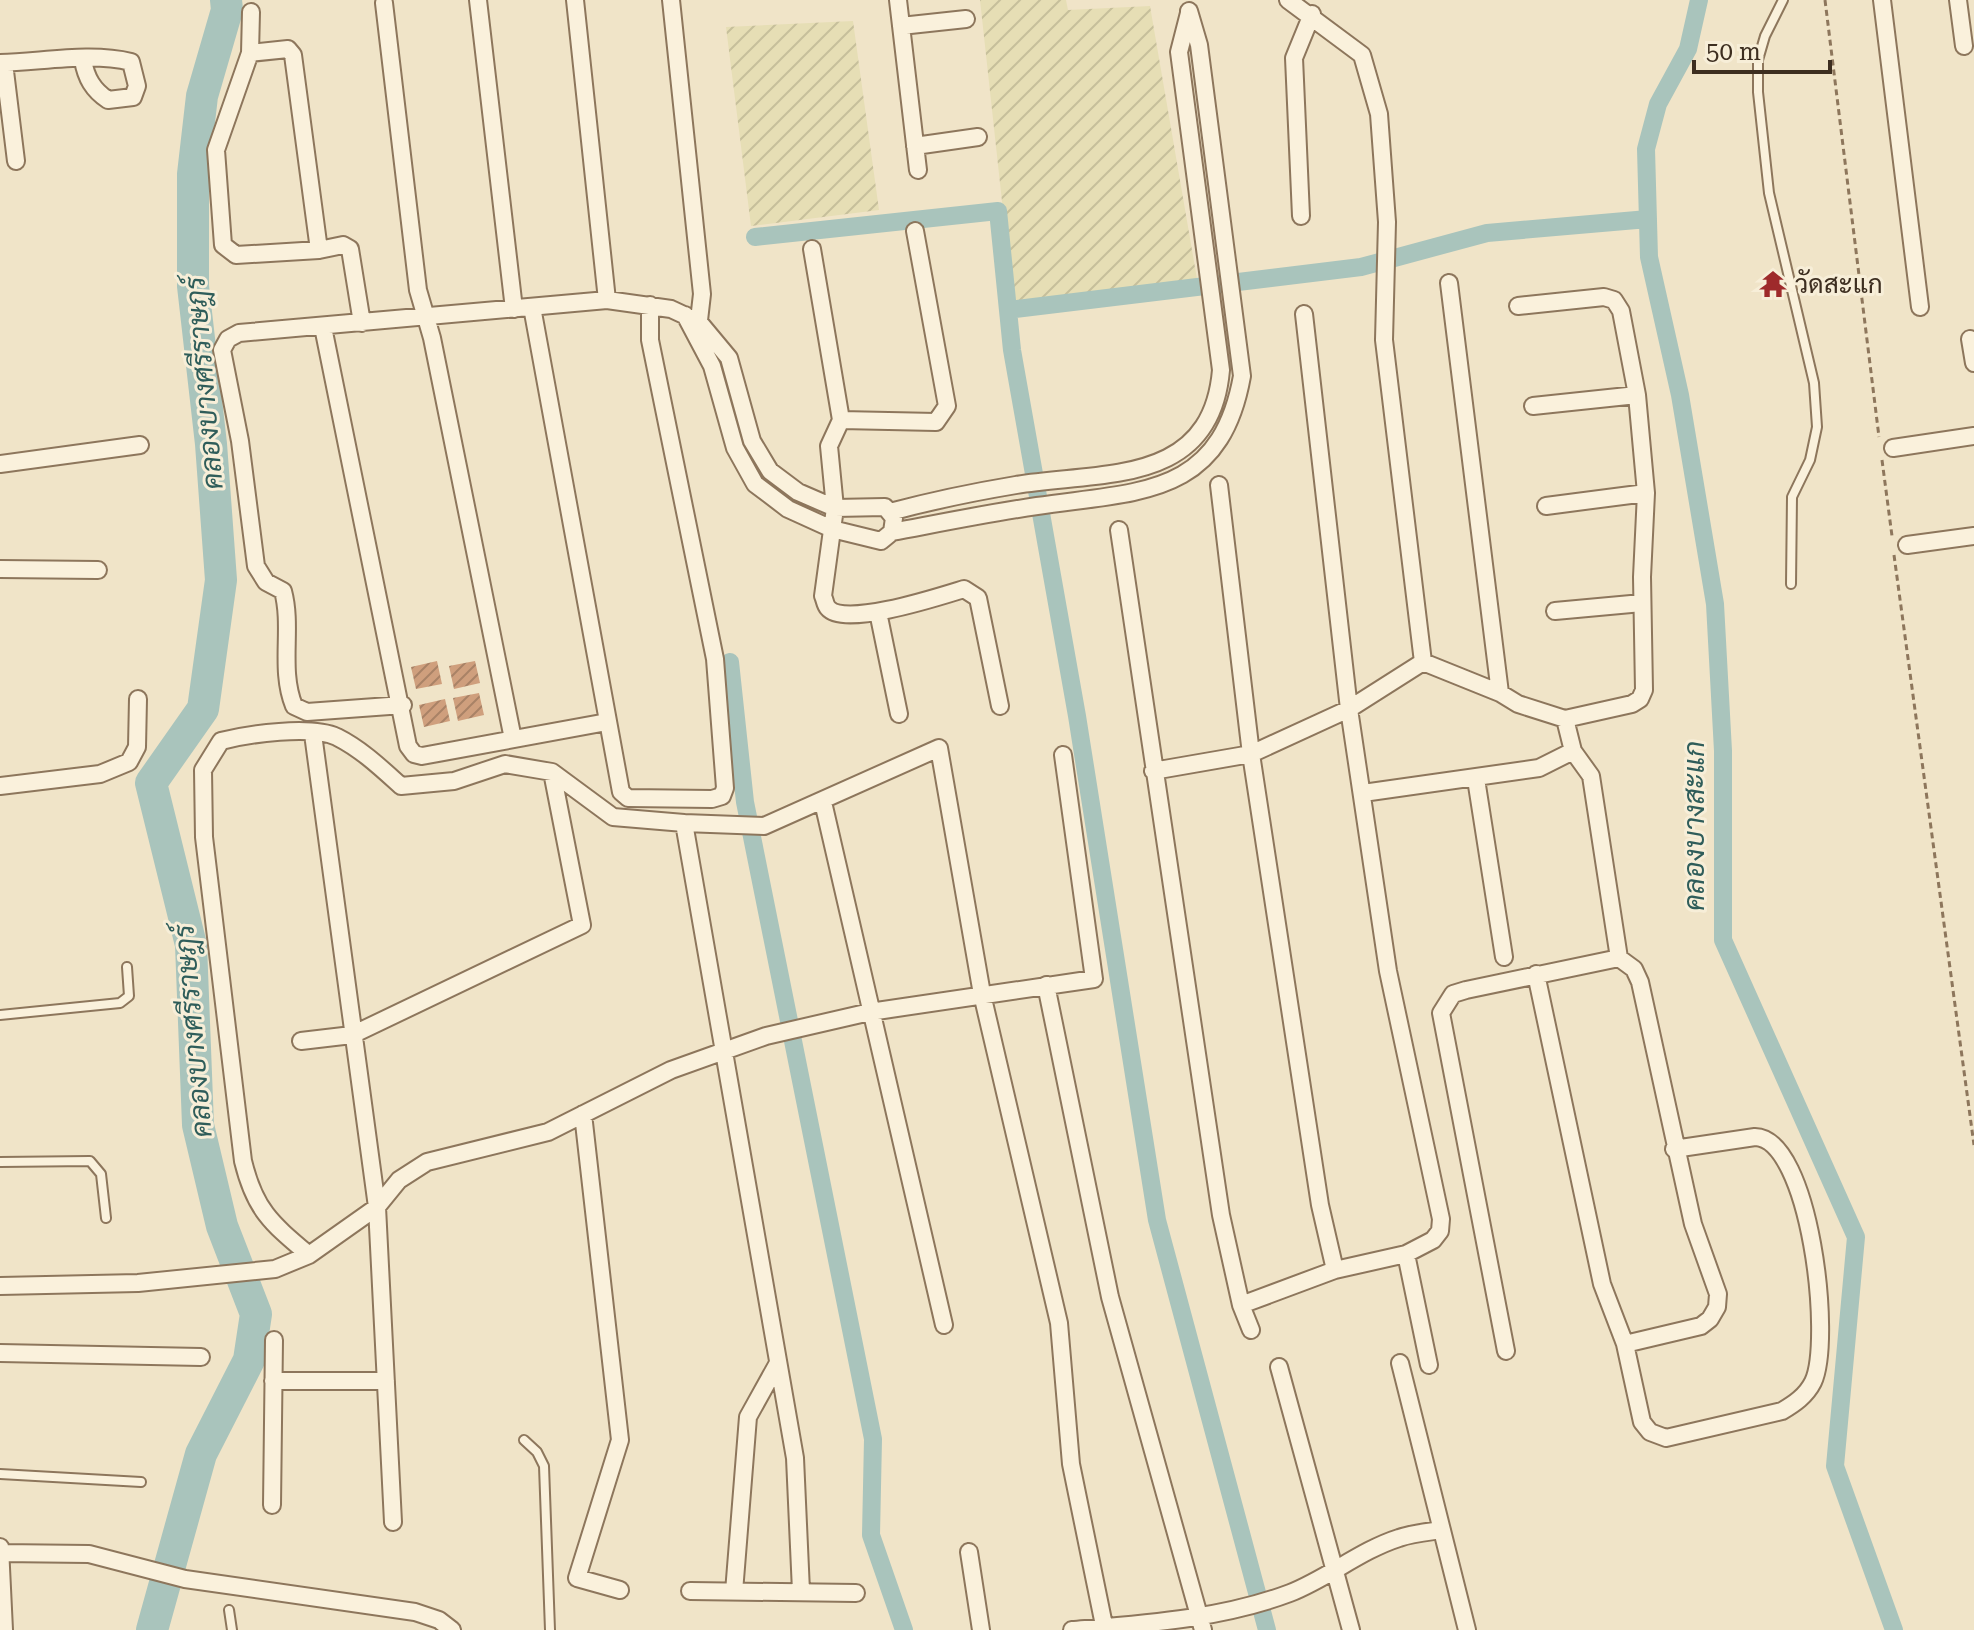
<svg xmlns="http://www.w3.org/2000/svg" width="1974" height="1630" font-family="'Roboto Serif',Sarabun,serif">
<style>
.farmland{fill:url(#farmland-furrows)}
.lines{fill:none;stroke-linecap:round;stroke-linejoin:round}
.canal{stroke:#a9c4bc;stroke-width:18}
.river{stroke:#a9c4bc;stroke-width:32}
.building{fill:url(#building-hatch)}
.service-casing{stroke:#8d765c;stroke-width:12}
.minor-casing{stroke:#8d765c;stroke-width:20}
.path{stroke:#8d765c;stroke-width:3;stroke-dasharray:6 4;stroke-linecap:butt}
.service{stroke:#faf1dc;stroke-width:8}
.minor{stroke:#faf1dc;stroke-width:16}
.labels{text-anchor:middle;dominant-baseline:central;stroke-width:6;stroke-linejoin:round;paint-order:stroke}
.poi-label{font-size:26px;fill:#3d2e20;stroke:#f7eed8;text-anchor:start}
.water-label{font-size:28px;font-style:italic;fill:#2f5d5a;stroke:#f7eed8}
</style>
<defs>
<pattern id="farmland-furrows" width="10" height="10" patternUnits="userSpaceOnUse" patternTransform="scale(2)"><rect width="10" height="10" fill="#e6deb5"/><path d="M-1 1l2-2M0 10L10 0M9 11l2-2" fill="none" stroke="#c6bf9b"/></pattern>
<pattern id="building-hatch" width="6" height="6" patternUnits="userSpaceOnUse" patternTransform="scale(2)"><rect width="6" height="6" fill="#cf9f7d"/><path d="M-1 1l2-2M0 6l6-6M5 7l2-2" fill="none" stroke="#a98266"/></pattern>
</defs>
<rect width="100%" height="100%" fill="#f0e4c8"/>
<path class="farmland" d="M980,0h86l2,10 82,-4 47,273 -184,23z
M853,21l26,189 -128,16 -25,-199z"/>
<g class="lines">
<path class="canal" d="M1699,0l-11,49 -30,55 -12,45 3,108 31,138 35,209 8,147v189l133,297 -21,229 59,164
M755,237l243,-26 14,139 65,366 80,504 110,410
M1008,310l353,-43 126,-34 161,-14
M730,662l15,140 128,637 -2,96 33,95"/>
<path class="river" d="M152,1630l49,-176 48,-94 7,-46 -34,-88 -24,-101 -7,-180 -40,-162 52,-74 18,-129 -10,-136 -18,-158v-112l9,-78 25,-86 -1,-10"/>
</g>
<path class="building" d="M437,661l5,23 -26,5 -5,-22z
M475,661l5,22 -26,6 -5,-23z
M479,693l5,22 -26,6 -5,-23z
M445,699l5,22 -26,6 -5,-22z"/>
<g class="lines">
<g class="service-casing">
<path id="service" d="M1783,0l-18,36 -7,24v32l11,101 45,190 3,44 -7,33 -18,37 -1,87
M0,1015l120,-12 9,-7 -2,-29
M0,1162l90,-1 11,13 5,44
M524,1440l13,12 7,14 6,164
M0,1474l141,8
M229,1610l3,20"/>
</g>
<g class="minor-casing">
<path id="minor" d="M478,0l36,309
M575,0l32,300
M671,0l31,294 -4,35
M898,0l20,170
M1288,0l74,55 17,59 8,108 -3,118 39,322
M1882,0l38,307
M1958,0l6,46
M384,3l34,287 14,48 81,401
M251,12l-1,41 -34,97 7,95 13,10 83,-5 24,-5 7,4 12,74
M901,26l65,-7
M250,53l38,-4 5,6 26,195
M0,63c42,-1 90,-11 131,-1l6,24 -4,11 -25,3c-15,-10 -22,-22 -25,-40
M4,63l12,98
M915,146l63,-9
M1301,216l-7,-158 18,-44
M915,231l32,175 -11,16 -95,-2 -12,26 6,62 -12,88c2,4 2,9 5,12 16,20 113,-12 136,-19l14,9 22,108
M812,249l29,171
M1449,283l51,410 18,11 47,15 67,-15 8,-5 4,-9 -2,-113 4,-84 -9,-98 -16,-84 -7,-11 -10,-3 -86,9
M532,307l89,485 7,6 84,1 10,-3 3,-8 -10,-129 -65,-319v-35
M685,315l27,51 23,82 20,36 33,25 44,20 49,12 11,-9c48,-9 97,-19 145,-26 101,-15 183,-8 205,-130l-43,-331 -10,-34
M323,327l85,419 6,8 8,2 185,-34
M1970,339l4,24
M1533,406l104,-11
M1893,448l81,-12
M0,464l140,-19
M1219,485l32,269 69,451 15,65
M1546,506l100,-13
M890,512c41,-11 84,-20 126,-27 85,-14 195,2 205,-115l-42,-318 10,-39
M1119,530l102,685 20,90 10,25
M1907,545l67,-9
M0,569l98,1
M1555,611l87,-8
M878,612l21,102
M403,705l-96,7 -13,-6c-15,-37 -1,-78 -11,-115l-17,-9 -10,-16 -16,-125 -18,-91 6,-11 11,-6 368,-33 64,9 28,13 30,36 23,83 18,30 28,21 37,16 50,-1 9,11 -2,14
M313,734l64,473 16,315
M1573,751l18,25 28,182 15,11 6,13 53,242 25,70 -1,13 -7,12 -9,7 -76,18
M1153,771l98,-17 98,-45 74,-47 77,31
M1476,779l28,178
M0,786l100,-12 29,-12 8,-15 1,-48
M1363,793l176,-25 34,-17 -8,-32
M823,802l121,523
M684,823l80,3 175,-78 43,246 77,329 12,141 34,166
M1536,974l66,310 23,60 17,78 8,10 16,6 116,-27c12,-7 24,-15 31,-29 20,-42 -3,-244 -58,-245l-81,12
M1046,985l64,312 93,333
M301,1041l51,-6 230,-110 -30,-153
M583,1114l37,326 -43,138 43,12
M1406,1254l23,111
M309,1255c-38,-32 -54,-45 -66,-94l-39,-324 -1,-67 18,-29c27,-7 90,-16 116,-4 24,12 44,31 64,49l53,-5 51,-17 47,8 61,45 71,6 111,635 6,133
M0,1286l138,-3 137,-14 34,-14 68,-48 22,-27 28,-18 121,-30 123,-62 95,-34 104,-24 224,-33 -31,-224
M1241,1305l94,-35 71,-16 27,-14 7,-9 1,-12 -53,-248 -39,-262 -45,-395
M1506,1351l-65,-338 12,-19 13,-4 153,-32
M0,1353l201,4
M1400,1363l67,267
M1279,1367l72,263
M273,1381h113
M272,1505l2,-165
M0,1547l4,83
M969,1552l12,78
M0,1553l89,1 96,25 230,33 24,8 13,10
M690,1591l166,2
M734,1592l14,-175 30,-54
M1072,1630c72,-6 149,-11 218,-37 38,-15 71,-43 109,-55 14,-5 29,-6 43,-8"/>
</g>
<path class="path" d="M1825,0l54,437
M1882,460l10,76
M1894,555l80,590"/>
<use href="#service" class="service"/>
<use href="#minor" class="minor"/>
</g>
<defs>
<g id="temple-bare" transform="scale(2.16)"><path d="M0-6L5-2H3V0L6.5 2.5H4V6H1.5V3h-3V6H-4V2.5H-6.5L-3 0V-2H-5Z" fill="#9e2a2b" stroke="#f7eed8" stroke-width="2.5" paint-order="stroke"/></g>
</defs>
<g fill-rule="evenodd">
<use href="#temple-bare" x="1773" y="284"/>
</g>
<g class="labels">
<g class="poi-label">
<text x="1795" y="284">วัดสะแก</text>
</g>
<g class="water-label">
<text transform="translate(204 383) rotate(-95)">คลองบางศรีราษฎร์</text>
<text transform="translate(1694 826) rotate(-90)">คลองบางสะแก</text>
<text transform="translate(193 1031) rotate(-95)">คลองบางศรีราษฎร์</text>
</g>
</g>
<path d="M1694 60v12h136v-12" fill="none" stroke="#3d2e20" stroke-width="4"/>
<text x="1706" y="60" font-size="24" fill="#3d2e20" stroke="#f7eed8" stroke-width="6" paint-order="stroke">50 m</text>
</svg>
